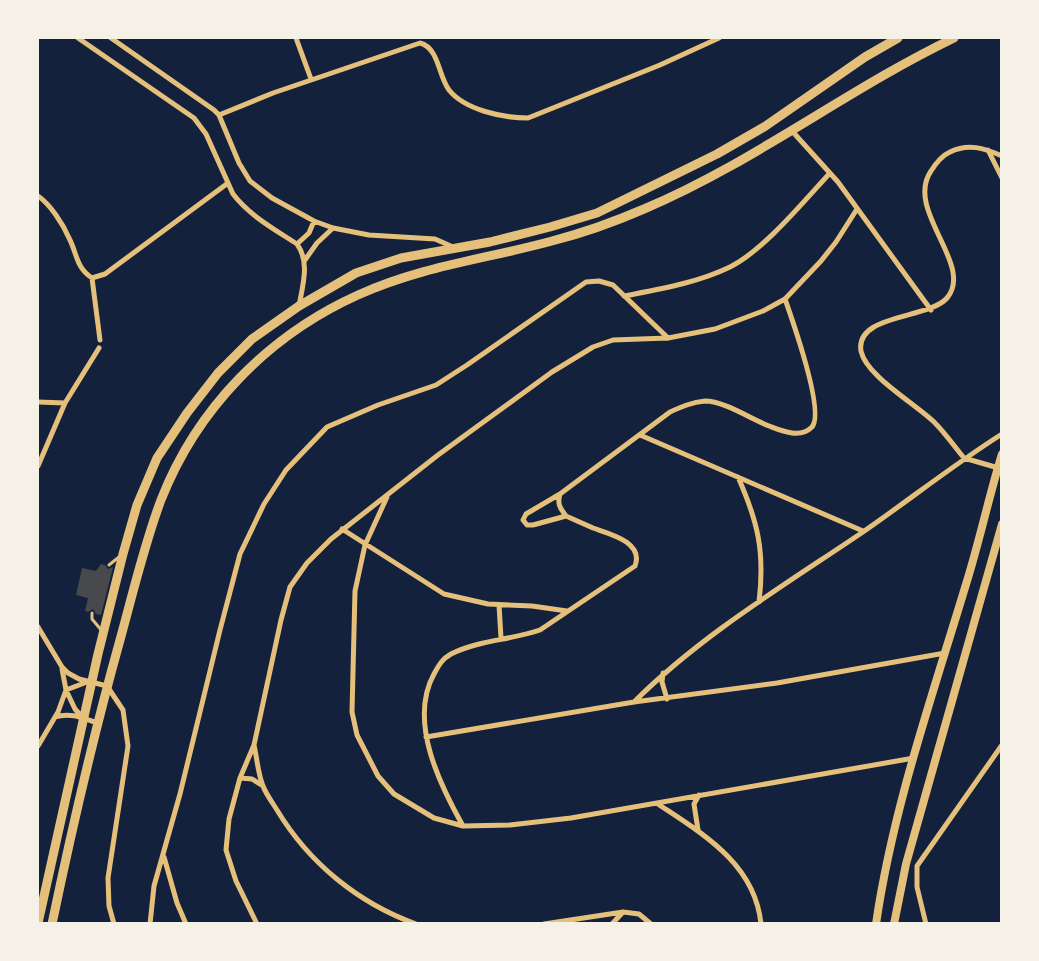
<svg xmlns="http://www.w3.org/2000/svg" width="1039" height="961" font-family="'DM Sans',sans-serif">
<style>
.building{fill:#48494c}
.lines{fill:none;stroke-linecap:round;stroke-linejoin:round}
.service{stroke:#e5c07b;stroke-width:3}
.minor{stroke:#e5c07b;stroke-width:5}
.secondary{stroke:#e5c07b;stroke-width:8}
.primary{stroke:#e5c07b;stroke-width:9}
</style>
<rect width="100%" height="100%" fill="#14213d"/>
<path class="building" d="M101,564l4,1 3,4 5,-2 -12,48 -5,-1 -3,-5 -5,3 -3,-1 3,-13 -12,-3 6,-27 14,3z"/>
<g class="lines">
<path class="service" d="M109,565l10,-8
M92,613v6l10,12"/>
<path class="minor" d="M78,38l116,80 12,16 27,60c17,22 41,35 64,50 13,18 6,40 2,62
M111,38l103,72 5,5 20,48 11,18 22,17 42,23 19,7 36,7 66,4 18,8
M296,38l15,41
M219,115l54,-22 147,-50c19,5 18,32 29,47 16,20 54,28 79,28l132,-53 59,-27
M792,131l46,51 93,128
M988,150l14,28
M38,196c12,8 25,28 31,42 8,15 7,30 23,40l13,-4 123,-91
M297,244l12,-11 5,-12
M305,260l12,-17 16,-15
M92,278l8,62
M624,296c36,-7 73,-13 106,-29 34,-17 74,-66 100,-94
M38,402l27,1
M640,435l223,96
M964,458c-10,-12 -19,-25 -29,-35 -19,-19 -69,-47 -74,-72 -6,-37 68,-32 86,-53 28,-33 -43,-88 -16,-127 5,-8 10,-15 19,-19 18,-9 34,-4 52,4
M964,458l38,11
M38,466l27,-63 34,-55
M738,477c20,45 27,75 21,125
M560,494l-34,20 -3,6 4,5h6l33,-9
M387,497l-22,48 -10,46 -3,121 5,23 21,41 16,18 40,24 29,8 47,-1 61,-7 343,-60
M342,529l102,65 44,10 44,2 35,5
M499,605l2,33
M38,627l24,40 6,6 11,6 28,7 16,24 5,36 -20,132 1,28 5,18
M663,673l-1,9 5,17
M634,702c66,-66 149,-116 226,-168 48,-33 93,-69 142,-100
M55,717c15,-5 28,1 42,6
M83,718l-8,-9 -9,-19 21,-8
M426,737l208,-35 143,-19 168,-30
M254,745c3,13 4,29 9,41 3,8 9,16 14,24 32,53 81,93 139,114
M38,746l20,-34 8,-22 -4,-21
M240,778l12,1 11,7
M658,804c45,30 97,60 103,120
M463,826c-23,-41 -55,-105 -29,-152 5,-9 8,-15 17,-20 28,-14 60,-14 89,-24l95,-64c9,-24 -25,-32 -42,-38 -9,-4 -18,-8 -27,-12 -6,-8 -9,-12 -6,-22l110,-82c11,-5 22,-10 35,-11 19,0 46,18 64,25 13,5 31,13 43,1 13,-15 -20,-108 -27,-128
M698,830l-4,-26 5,-9
M164,857l13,46 9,21
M150,924l4,-38 26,-92 40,-164 20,-76 24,-50 22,-34 41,-43 51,-22 58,-20 31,-20 119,-83 13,-1 14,4 55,53
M257,924l-21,-43 -10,-31 3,-31 11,-41 14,-33 27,-125 9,-33 17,-24 24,-24 107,-84 114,-83 41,-25 20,-7 55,-2 47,-9 48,-18 22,-12 36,-38 15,-19 21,-33
M544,924l79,-12 16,2 12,10
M612,924l11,-12
M926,924l-9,-37v-21l85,-121"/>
<path class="secondary" d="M876,924c17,-117 57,-230 91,-343 13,-42 22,-85 35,-127
M894,924l12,-60 96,-340"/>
<path class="primary" d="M38,923l60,-269 25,-100 14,-49 20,-47 30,-45 31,-40 34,-34 47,-33 57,-33 45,-15 89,-16 60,-15 47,-14 120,-59 47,-27 101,-70 33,-19
M52,924c20,-96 42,-191 68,-284 13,-47 24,-95 41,-140 36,-92 108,-165 197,-205 64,-29 128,-36 194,-54 31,-8 62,-19 92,-32 109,-46 204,-120 310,-171"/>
</g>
<rect width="1039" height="961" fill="none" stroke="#f6f1e7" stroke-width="78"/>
</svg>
